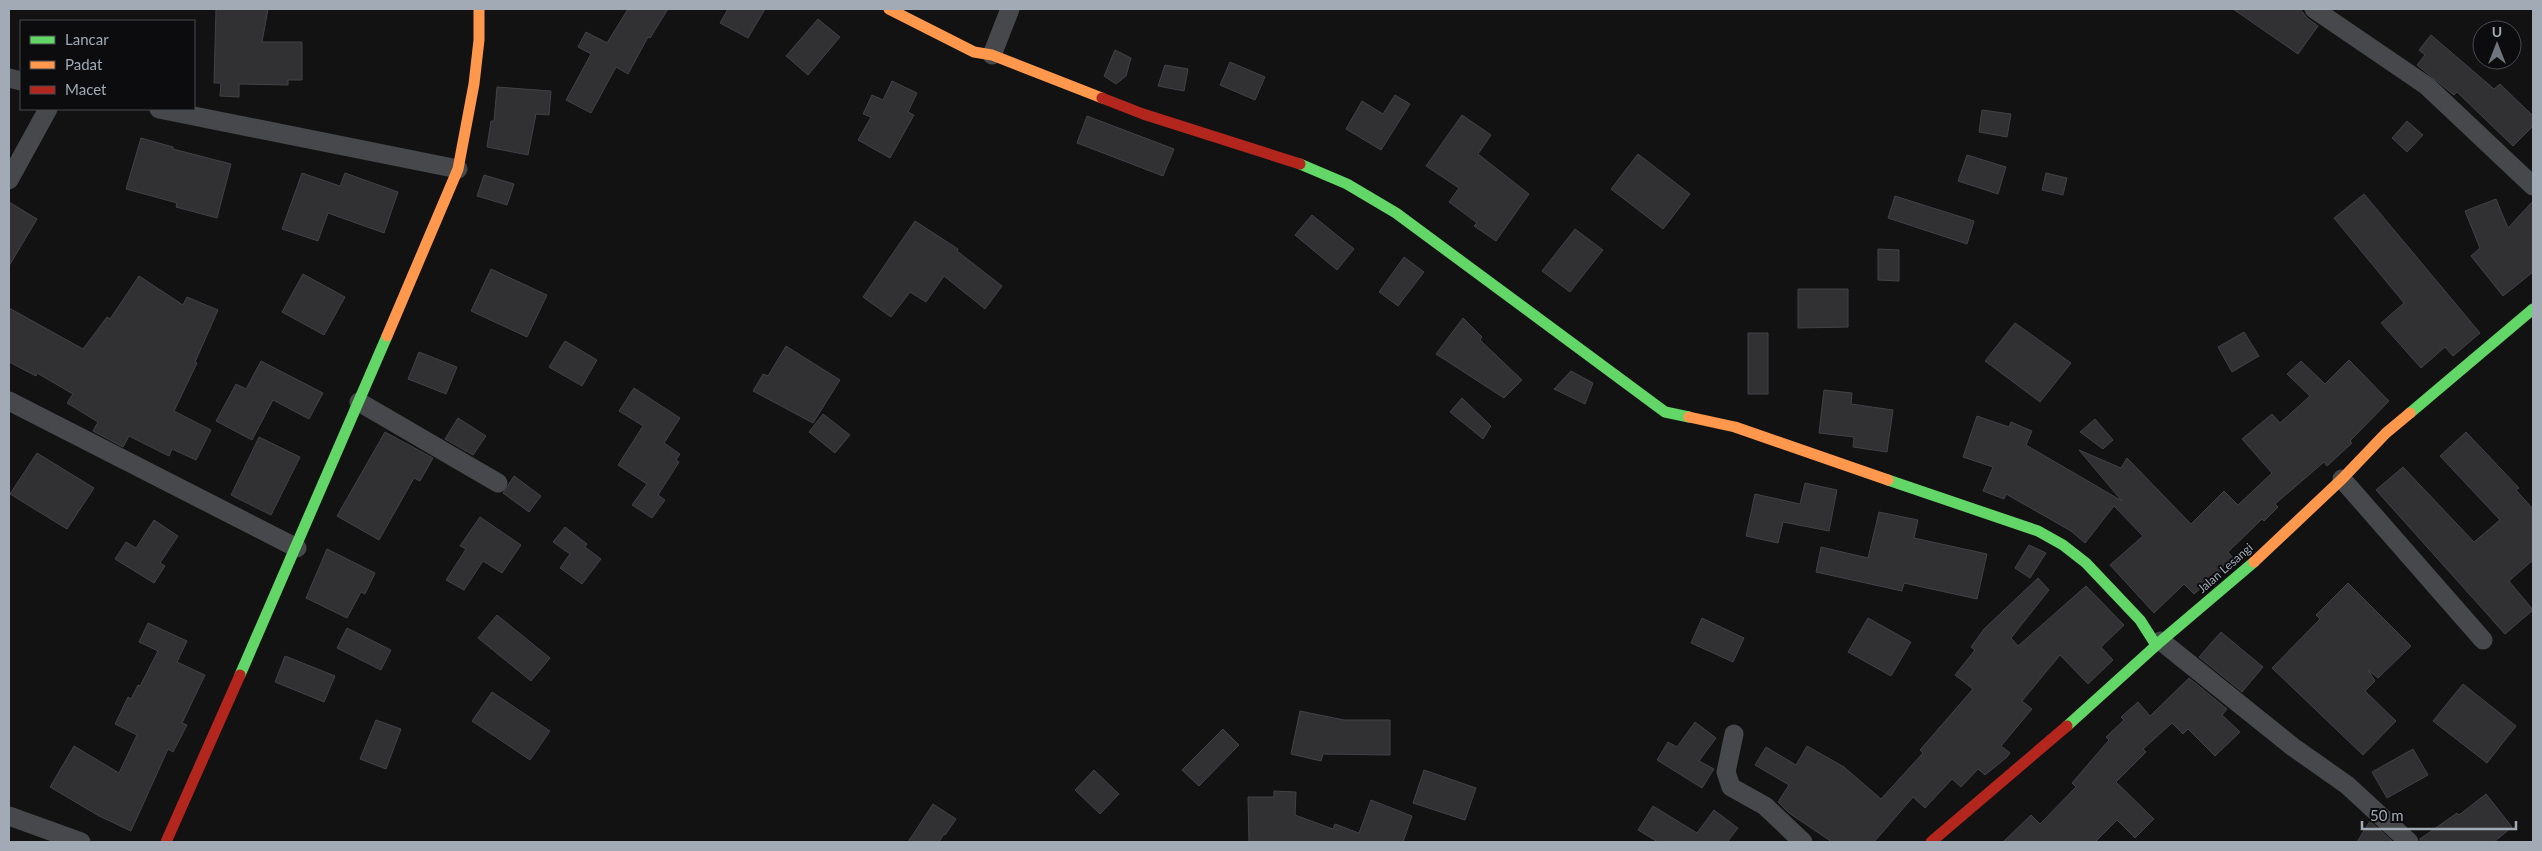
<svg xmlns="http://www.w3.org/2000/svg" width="2542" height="851" font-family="Lato,sans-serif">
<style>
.building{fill:#313133;stroke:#404246}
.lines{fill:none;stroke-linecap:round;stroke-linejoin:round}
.street{stroke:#46484b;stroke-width:19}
.fast{stroke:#63d668;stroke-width:11}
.slow{stroke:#ff974d;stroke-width:11}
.jam{stroke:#b3261e;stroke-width:11}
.labels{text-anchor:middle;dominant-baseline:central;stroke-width:4;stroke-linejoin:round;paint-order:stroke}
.street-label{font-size:12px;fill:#a1aab5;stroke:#0c0c0e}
</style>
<rect width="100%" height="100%" fill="#121212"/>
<path class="building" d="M216,9h52l-6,33h40v38h-14v5l-49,-1v13l-19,-1 1,-13h-7z
M628,9h40l-18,29 -2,-1 -20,37 -12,-7 -25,46 -25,-13 25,-46 -13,-7 8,-15 21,11z
M728,9h37l-17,29 -28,-15z
M2233,9h67l7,9 11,8 -20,28z
M818,19l22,18 -32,38 -22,-19z
M2431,35l63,54 6,-5 33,32v10l-20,20 -56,-54 -3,3 -37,-30 8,-10 -6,-5z
M1115,50l16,8 -5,18 -10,8 -12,-8z
M1230,62l35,15 -10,23 -35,-15z
M1165,65l23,4 -4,22 -26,-5z
M892,81l25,12 -9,19 6,3 -24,43 -32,-18 13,-23 -8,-3 9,-19 11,5z
M497,87l54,4 -2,24 -13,-1 -8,41 -41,-8 4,-26h3z
M1395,95l15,9 -29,46 -35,-21 16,-28 21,13z
M1982,110l29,4 -4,23 -28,-5z
M1462,115l29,20 -13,19 51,40 -33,47 -22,-15 3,-3 -28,-21 10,-14 -33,-22z
M1087,116l87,33 -11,27 -86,-33z
M2407,121l16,14 -16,17 -15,-14z
M141,138l32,9v2l58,15 -14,54 -41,-11 1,-4 -51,-14z
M1638,154l52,40 -27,35 -52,-40z
M1967,155l39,12 -8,27 -40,-13z
M302,173l38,13 5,-13 53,19 -14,41 -56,-20 -10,28 -36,-12z
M2046,173l21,5 -4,17 -21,-5z
M484,175l30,9 -7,21 -30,-9z
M2364,194l116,139 -27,23 -8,-9 -24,21 -40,-45 23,-20 -70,-85z
M1895,196l79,25 -7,23 -79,-26z
M2496,199l12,29 25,-27v71l-30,24 -32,-40 9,-8 -15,-37z
M9,202l28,17 -28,47z
M1312,215l42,34 -17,21 -42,-35z
M915,221l43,28 -1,2 45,35 -17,23 -41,-33 -18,26 -16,-10 -19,25 -28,-20z
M1575,229l28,21 -33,42 -28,-21z
M1878,249l21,1v31l-21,-1z
M1404,257l20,15 -26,34 -19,-14z
M491,269l56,26 -20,42 -56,-26z
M303,274l42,23 -21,38 -42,-23z
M139,276l44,29 4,-8 31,13 -23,52 2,1 -23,48 37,19 -15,30 -24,-11 -3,7 -40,-20 -6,11 -30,-16 5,-9 -31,-19 6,-9 -36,-21 -1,3 -27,-14v-54l74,41 24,-32 3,2z
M1798,289h50v38l-50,1z
M1463,318l19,19 -2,3 42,40 -18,18 -68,-44z
M2015,323l56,40 -31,39 -55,-41z
M2244,332l15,24 -27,16 -14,-25z
M1748,333h20v61h-20z
M565,341l32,19 -15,26 -33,-19z
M786,346l54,34 -27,43 -60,-32 10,-17 5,2z
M419,352l38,15 -11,27 -38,-15z
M2349,360l40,41 -39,40 2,2 -25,23 -3,-4 -49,42 3,3 -14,14 -2,-2 -34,33 6,7 -6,6 -34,29 -10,-10 -30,29 -44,-48 33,-29 -29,-30 -29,37 -14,-12 -65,-37 -2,5 -21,-8 10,-24 -30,-10 14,-41 32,11 2,-5 21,9 -6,14 96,56 -43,-51 42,18 6,-10 64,66 33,-33 14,14 34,-32 -30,-34 30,-25 8,9 30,-27 -23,-22 14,-13 24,23z
M261,361l62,32 -14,26 -36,-19 -21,40 -36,-19 20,-37 10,5z
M1571,371l22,12 -8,21 -31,-15z
M634,388l46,30 -16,25 16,11 -4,6 3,2 -21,33 7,5 -13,18 -20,-13 15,-21 -29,-19 25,-39 -24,-15z
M1824,390l28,3 -1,11 42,6 -6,42 -34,-5 1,-10 -35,-4z
M1462,398l29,28 -8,13 -33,-27z
M823,414l27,21 -15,18 -26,-21z
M458,418l28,18 -13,19 -28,-16z
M2095,419l18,21 -10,9 -23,-17z
M385,432l48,26 -13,23 -6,-3 -35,62 -42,-24z
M2466,432l53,56 -3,2 17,19v51l-24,21 24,29 -28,24 -129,-144 27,-23 71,75 26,-22 -60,-64z
M259,437l41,20 -29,58 -40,-20z
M37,453l57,35 -27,41 -57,-35z
M514,476l27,20 -12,16 -26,-19z
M1805,483l32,7 -8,41 -46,-9 -5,21 -32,-7 9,-42 45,10z
M1879,512l39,8 -4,18 73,16 -10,45 -73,-16 -2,8 -86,-19 5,-25 47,11z
M480,517l41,28 -19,28 -19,-12 -19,29 -18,-10 20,-31 -6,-3z
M154,520l24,16 -18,27 5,3 -11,17 -39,-24 11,-17 10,6z
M565,527l22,17 -2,3 16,12 -19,25 -22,-16 10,-14 -17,-12z
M2029,545l17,8 -16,25 -15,-10z
M327,549l48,24 -10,21 -4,-2 -14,26 -41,-20z
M2038,578l11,12 -38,48 7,8 68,-60 38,39 -23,22 12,13 -25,24 -28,-29 -38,46 10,8 -31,37 9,7 -3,4 -22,18 -7,-6 -17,18 -9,-8 -27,29 -12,-11 -39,45h-42l-43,-29 -11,-11 11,-17 -34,-20 11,-18 30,18 11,-19 37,21 37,32 42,-46 -3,-3 53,-61 -18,-14 20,-25 -4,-3 13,-18z
M2348,583l63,63 -33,32 -10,-8 7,11 -10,10 31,30 -33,34 -91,-87 48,-49 -4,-4z
M497,615l53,43 -19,23 -53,-43z
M1702,618l42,20 -11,24 -42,-19z
M1868,618l43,24 -20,34 -43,-24z
M148,623l39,18 -10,21 28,13 -23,48 5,2 -14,27 -5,-3 -37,82 -32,-15 -49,-29 24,-41 45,27 18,-38 -22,-11 13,-27 3,2 7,-14 2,1 18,-35 -19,-9z
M347,628l44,22 -10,20 -44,-22z
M2221,632l42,35 -21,25 -43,-35z
M285,656l50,20 -11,26 -49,-20z
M2189,678l38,31 -5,6 18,17 -25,24 -27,-27 -5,5 -11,-11 -29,26 3,3 -30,30 38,37 -19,19 -18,-18 -22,22h-92l28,-27 9,9 36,-37 -4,-4 37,-43 -3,-3 18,-17 -3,-3 17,-15 12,14z
M2463,684l53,42 -29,37 -54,-42z
M492,692l58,39 -20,29 -58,-39z
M1300,711l44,9h46v35l-67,-1 -2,7 -30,-7z
M376,720l25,9 -15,40 -26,-10z
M1695,722l21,16 -17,23 15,8 -12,19 -45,-28 11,-18 9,5z
M1223,729l16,16 -40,41 -17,-16z
M2413,749l15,26 -41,23 -15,-26z
M1094,770l25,24 -19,20 -25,-24z
M1424,770l52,18 -11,32 -52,-17z
M1274,791l22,1 -1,23 38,14 2,-5 24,9 12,-33 41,16 -9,26h-154l-1,-45h26z
M2486,794l26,33 -18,15h-74v-3l37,-26 2,2z
M933,804l23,15 -11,16 -1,-1 -5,8h-31z
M1653,806l44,27 17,-23 24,18 -11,14h-69l-20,-12z
M2370,821l23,21h-36z"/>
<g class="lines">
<path class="street" d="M2314,9l113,77 106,100
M992,55l18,-46
M9,78l12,3
M159,109l299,60
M9,180l39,-71
M9,401l288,147
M359,402l139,81
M2342,479l141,161
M2161,641l132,106 54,38 62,57
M1734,734l-8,38 5,15 34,19 38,36
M9,816l72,26"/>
<path class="fast" d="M1300,164l47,20 49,29 269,199 24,5
M2410,413l123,-104
M1888,480l150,51 25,14 23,18 54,57 16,25
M240,675l147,-339
M2067,726l94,-85 93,-79"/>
<path class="slow" d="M889,9l85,43 18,3 110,43
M387,336l71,-167 16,-85 5,-44v-31
M1689,417l46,10 153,53
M2254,562l88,-83 44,-46 24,-20"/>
<path class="jam" d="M1102,98l41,16 157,50
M166,842l74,-167
M1931,842l136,-116"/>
</g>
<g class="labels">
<g class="street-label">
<text transform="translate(2225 568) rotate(-41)">Jalan Lesangi</text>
</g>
</g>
<rect width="2542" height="851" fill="none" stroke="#a1aab5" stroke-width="20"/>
<rect x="20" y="20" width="175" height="90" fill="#0c0c0e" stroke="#484b51"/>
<rect x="30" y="36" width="25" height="8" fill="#63d668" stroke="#484b51"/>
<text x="65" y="45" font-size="15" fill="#a1aab5">Lancar</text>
<rect x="30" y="61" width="25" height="8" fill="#ff974d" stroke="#484b51"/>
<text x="65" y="70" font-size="15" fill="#a1aab5">Padat</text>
<rect x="30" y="86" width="25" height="8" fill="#b3261e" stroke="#484b51"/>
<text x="65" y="95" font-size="15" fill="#a1aab5">Macet</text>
<g transform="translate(2497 45)"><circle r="24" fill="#0c0c0e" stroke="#484b51"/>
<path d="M0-4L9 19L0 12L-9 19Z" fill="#6f757c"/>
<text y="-8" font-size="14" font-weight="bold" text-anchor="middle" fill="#a1aab5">U</text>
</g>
<path d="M2362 821v8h154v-8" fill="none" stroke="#a1aab5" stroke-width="2.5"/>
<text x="2370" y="821" font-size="15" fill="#a1aab5" stroke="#0c0c0e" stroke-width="4" paint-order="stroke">50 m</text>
</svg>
